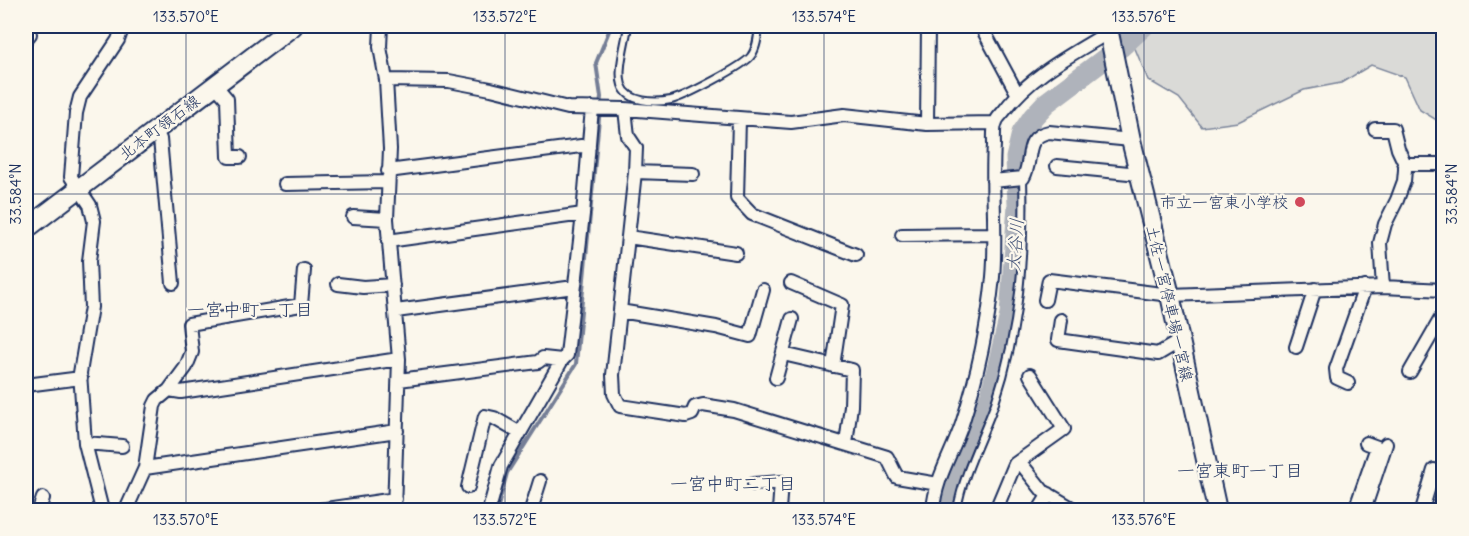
<svg xmlns="http://www.w3.org/2000/svg" width="1469" height="536" font-family="Delius,'Klee One',sans-serif">
<style>
.green{fill:#dadad7;stroke:#7a849a;stroke-width:1.5}
.lines{fill:none;stroke-linecap:round;stroke-linejoin:round}
.stream{stroke:#747e96;stroke-width:4}
.river{stroke:#afb3bb;stroke-width:21}
.lane-casing{stroke:#1b2f5e;stroke-width:10}
.street-casing{stroke:#1b2f5e;stroke-width:16}
.secondary-casing{stroke:#1b2f5e;stroke-width:22}
.lane{stroke:#fbf7ec;stroke-width:6}
.street{stroke:#fbf7ec;stroke-width:12}
.secondary{stroke:#fbf7ec;stroke-width:18}
.ticks{fill:none;stroke:#1b2f5e;stroke-width:1.5;stroke-opacity:0.45}
.poi-dot{fill:#d1495b;stroke:#fbf7ec;stroke-width:2}
.labels{text-anchor:middle;dominant-baseline:central;stroke-width:4.5;stroke-linejoin:round;paint-order:stroke}
.street-label{font-size:16px;fill:#1b2f5e;stroke:#fbf7ec}
.poi-label{font-size:16px;fill:#1b2f5e;stroke:#fbf7ec;text-anchor:end}
.water-label{font-size:18px;font-style:italic;fill:#47577a;stroke:#fbf7ec}
.neighbourhood-label{font-size:18px;fill:#1b2f5e;stroke:#fbf7ec}
.neatline{fill:none;stroke:#1b2f5e;stroke-width:2}
.ticks-label{font-size:15px;text-anchor:middle;fill:#1b2f5e}
</style>
<rect width="100%" height="100%" fill="#fbf7ec"/>
<filter id="ink" filterUnits="userSpaceOnUse"><feTurbulence type="fractalNoise" baseFrequency=".0167" numOctaves="2"/><feDisplacementMap in="SourceGraphic" scale="12" xChannelSelector="R" yChannelSelector="G"/><feConvolveMatrix kernelMatrix="1 2 1 2 8 2 1 2 1" color-interpolation-filters="sRGB"/></filter>
<g filter="url(#ink)">
<path class="green" d="M1143,26h300v98l-23,-14 -15,-33 -34,-12 -30,18 -37,7 -66,32 -36,5 -23,-29 -31,-18 -14,-34z"/>
<g class="lines">
<path class="stream" d="M497,510l10,-37 69,-109 25,-267 -5,-34 15,-37"/>
<path class="river" d="M946,510l2,-10 43,-106 19,-79 8,-110 -2,-47 6,-25 11,-16 13,-14 76,-57 22,-20"/>
<g class="lane-casing">
<path id="lane" d="M628,26c-2,15 -11,44 -6,59 6,18 34,18 49,15 13,-3 73,-34 80,-44 6,-8 7,-20 8,-30
M957,510c6,-37 25,-71 38,-107 25,-74 30,-148 28,-225"/>
</g>
<g class="street-casing">
<path id="street" d="M381,26l-1,21 6,33 4,69 -3,70 12,140 -5,151
M981,26l36,67
M26,39l4,-5
M386,80l63,1 42,8 77,19 57,1 3,27 8,12 -1,24 -22,203 1,19 6,12 66,10 6,-2 3,-7 8,-2 31,5 153,47 10,20 41,7
M215,85l12,14 2,58h11
M625,109l166,13 53,-7 83,9 68,-1
M739,119l-2,79 15,16 104,41
M927,124l1,-98
M1375,129h18l5,20 7,15v6l-1,11 -7,19 -12,24 -5,19 3,44
M154,131l6,8 13,144
M1405,164h39
M1057,166l82,8
M388,171l193,-25 8,1
M635,172l58,2
M993,181l30,-3c11,-17 -1,-41 26,-46l82,8
M285,184l102,-2
M353,217l34,2
M902,235l92,-1
M628,237l108,16
M388,241l195,-27
M791,283l51,22 -9,61
M338,284l25,3 30,-2
M1045,300l4,-20 121,15 213,-8 61,3
M396,311l178,-24
M620,311l96,16 34,9 13,-46
M1061,320l-3,20 100,14 22,-13
M1296,347l19,-58
M783,354l69,16 -1,36 -5,38
M1410,372l34,-59
M776,378l16,-59
M399,380l139,-18 5,-4 19,2 5,-5 16,-141 9,-106
M1348,383l-11,-5 -1,-9 29,-82
M26,385l55,-7
M169,390l17,-23 6,-15 -3,-28 112,-19 3,-35
M85,443l37,3
M1019,461l24,30 32,19
M145,468l9,-62 3,-6 12,-10 12,2 218,-33
M754,484l27,-2 -2,28
M468,487l17,-71 9,2 26,15
M997,507l18,-43 49,-35 -34,-54
M39,510l4,-12
M102,510l-17,-67 -5,-70 11,-66 -2,-46 5,-40 -4,-16 -19,-28 5,-64 4,-16 38,-57 5,-14
M126,510l19,-42 252,-37
M319,510l76,-11
M489,510l12,-44 61,-106
M531,510l9,-29
M933,510c2,-31 19,-56 29,-86 15,-47 26,-97 31,-147 4,-44 -2,-88 1,-132 0,-7 -1,-17 2,-23 1,-4 5,-7 8,-11 27,-36 67,-56 105,-79
M1039,510l10,-16
M1355,510l22,-63 -11,-4
M1364,510l22,-66
M1422,510l12,-40 10,3"/>
</g>
<g class="secondary-casing">
<path id="secondary" d="M1110,26l-1,7 22,107 39,155 47,215
M26,229l267,-203"/>
</g>
<use href="#lane" class="lane"/>
<use href="#street" class="street"/>
<use href="#secondary" class="secondary"/>
</g>
</g>
<path class="ticks" d="M186,26v484M505,26v484M824,26v484M1144,26v484M26,194h1418"/>
<circle class="poi-dot" cx="1300" cy="202" r="6"/>
<g class="labels">
<g class="street-label">
<text transform="translate(159 127) rotate(-37)">北本町領石線</text>
<text transform="translate(1170 303) rotate(77)">土佐一宮停車場一宮線</text>
</g>
<g class="poi-label">
<text x="1288" y="202">市立一宮東小学校</text>
</g>
<g class="water-label">
<text transform="translate(1015 245) rotate(-86)">大谷川</text>
</g>
<g class="neighbourhood-label">
<text x="250" y="309">一宮中町一丁目</text>
<text x="1240" y="470">一宮東町一丁目</text>
<text x="733" y="483">一宮中町二丁目</text>
</g>
</g>
<rect width="1469" height="536" fill="none" stroke="#fbf7ec" stroke-width="66"/>
<rect x="33" y="33" width="1403" height="470" class="neatline"/>
<g class="ticks-label">
<text x="186" y="22">133.570°E</text>
<text x="505" y="22">133.572°E</text>
<text x="824" y="22">133.574°E</text>
<text x="1144" y="22">133.576°E</text>
<text transform="translate(16 194) rotate(-90)" y="5">33.584°N</text>
<text transform="translate(1452 194) rotate(-90)" y="5">33.584°N</text>
<text x="186" y="525">133.570°E</text>
<text x="505" y="525">133.572°E</text>
<text x="824" y="525">133.574°E</text>
<text x="1144" y="525">133.576°E</text>
</g>
</svg>
